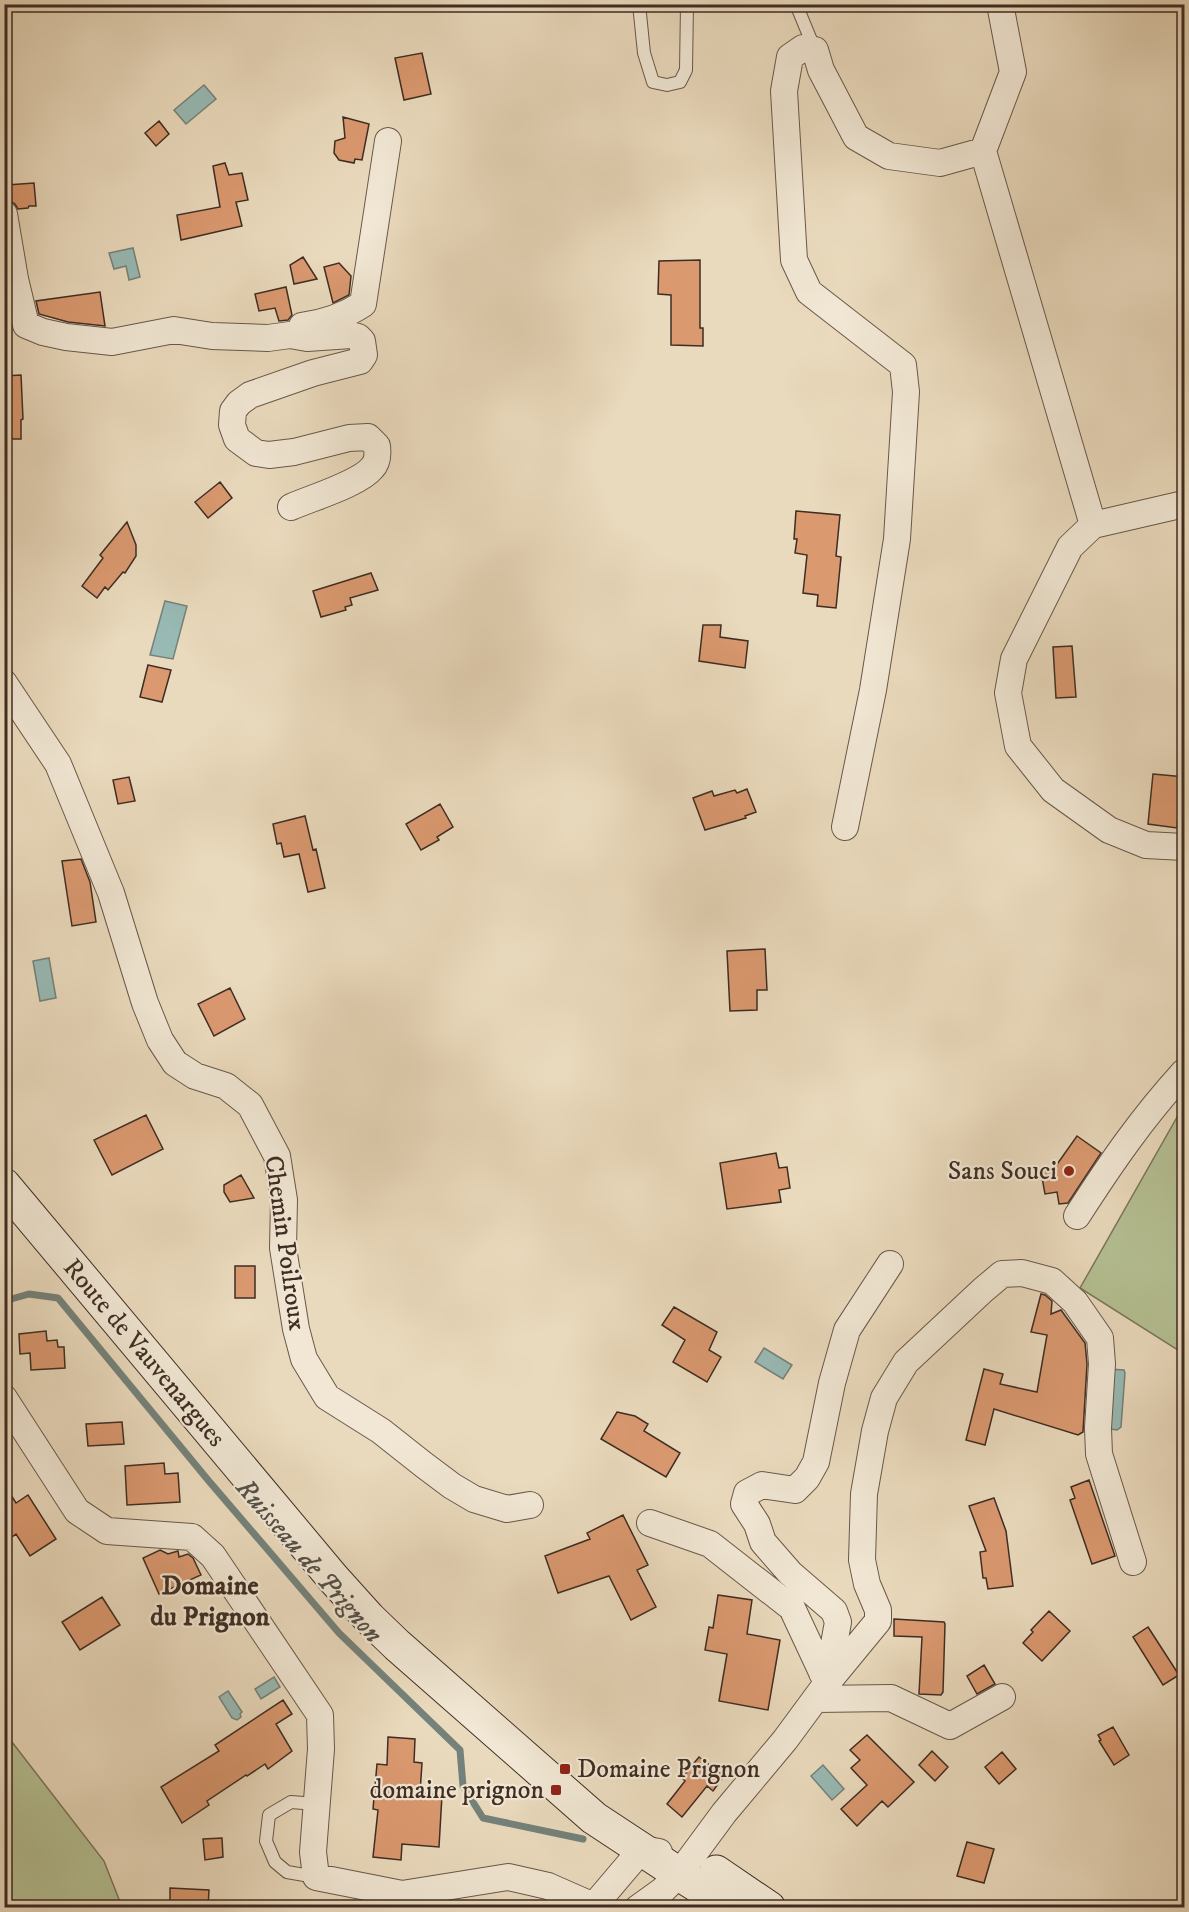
<svg xmlns="http://www.w3.org/2000/svg" width="1189" height="1912" font-family="'IM FELL DW Pica',serif">
<style>
.green{fill:#b5c093;stroke:#7a765c;stroke-width:1.5}
.water{fill:#98bab5;stroke:#74827b;stroke-width:1.5}
.lines{fill:none;stroke-linecap:round;stroke-linejoin:round}
.stream{stroke:#74827b;stroke-width:7}
.building{fill:#db9970;stroke:#3e2d24;stroke-width:1.5}
.lane-casing{stroke:#69584a;stroke-width:14}
.street-casing{stroke:#69584a;stroke-width:28}
.secondary-casing{stroke:#3e2d24;stroke-width:35}
.lane{stroke:#f1e7d4;stroke-width:12}
.street{stroke:#f1e7d4;stroke-width:26}
.secondary{stroke:#f1e7d4;stroke-width:33}
.poi-dot{fill:#8f2418;stroke:#f1e7d4;stroke-width:2}
.labels{text-anchor:middle;dominant-baseline:central;stroke-width:4.5;stroke-linejoin:round;paint-order:stroke}
.poi-label{font-size:26px;fill:#3e2d24;stroke:#f1e7d4;text-anchor:end}
.street-label{font-size:26px;fill:#3e2d24;stroke:#f1e7d4}
.water-label{font-size:27px;font-style:italic;fill:#545048;stroke:#f1e7d4}
.neighbourhood-label{font-size:27px;font-weight:bold;fill:#3e2d24;stroke:#f1e7d4}
</style>
<rect width="100%" height="100%" fill="#eadabd"/>
<filter id="stains"><feTurbulence type="fractalNoise" baseFrequency=".00333" numOctaves="4"/><feColorMatrix values="0 0 0 0 .2 0 0 0 0 .09 0 0 0 0 .02 0 0 0 .5 -.17"/></filter>
<radialGradient id="worn" r=".72"><stop offset=".6" stop-color="#630" stop-opacity="0"/><stop offset="1" stop-color="#630" stop-opacity=".3"/></radialGradient>
<path class="green" d="M1184,1108v246l-104,-66 100,-176z
M5,1733l99,128 18,46h-117z"/>
<path class="water" d="M204,85l12,14 -30,25 -12,-14z
M133,248l7,29 -11,3 -3,-14 -12,3 -5,-16z
M165,601l22,5 -14,53 -23,-4z
M49,958l7,40 -16,3 -7,-40z
M764,1348l28,17 -9,14 -28,-17z
M1109,1369l15,1 1,3 -4,54 -4,3 -13,-2z
M274,1677l6,10 -19,12 -6,-10z
M228,1691l14,21 -2,2 1,3 -4,3 -5,-2 -13,-21z
M823,1765l21,24 -12,11 -21,-24z"/>
<g class="lines">
<path class="stream" d="M4,1301l25,-7 29,4 150,182 131,153 121,117 3,36 20,32 100,21"/>
</g>
<path class="building" d="M422,53l9,41 -27,6 -9,-42z
M343,117l26,7 -7,36 -7,-1 -1,4 -15,-3 -5,-7 1,-12 10,-3z
M159,121l10,13 -13,12 -11,-13z
M225,163l4,12 13,-2 6,27 -12,2 6,24 -61,14 -4,-25 43,-8 -7,-41z
M34,183l2,23h-7l-1,2 -10,1 -3,-5 -6,-4 -2,-15z
M303,257l14,22 -23,5 -4,-19z
M700,260v68h3v18l-32,-1v-50l-13,-1 1,-33z
M339,263l12,13 -2,19 -16,8 -9,-36z
M286,287l6,28 -4,5 -9,1 -4,-13 -16,3 -4,-17z
M100,292l5,34 -37,-4 -29,-8 -3,-13z
M21,375l2,44 -2,1v19h-17v-63z
M220,482l12,16 -24,20 -13,-16z
M796,511l44,4 -4,41 5,1 -5,51 -19,-2 1,-11 -15,-2 4,-38 -12,-2 2,-14h-3z
M127,522l9,23v11l-11,17 -2,-1 -15,18 -3,-3 -8,11 -15,-12 21,-28 -3,-3z
M371,573l7,17 -28,8 2,7 -7,2 1,3 -25,7 -8,-26z
M703,625h18l-1,12 28,4 -3,27 -46,-7z
M1072,646l4,51 -20,1 -3,-51z
M148,665l23,5 -9,32 -22,-5z
M1153,774l32,3v41l-7,-1 -1,11 -29,-4z
M129,777l6,24 -17,3 -5,-24z
M747,789l9,23 -11,4 1,2 -41,12 -12,-32 19,-7 2,5 21,-6 2,3z
M440,804l13,23 -16,10 2,3 -18,10 -15,-26z
M305,816l8,34 3,-1 9,39 -17,4 -9,-38 -15,3 -3,-14 -4,1 -4,-20z
M81,859l9,23 6,40 -24,4 -10,-65z
M765,949l2,41h-10v20l-27,1 -3,-60z
M230,988l15,31 -31,17 -16,-32z
M146,1115l17,34 -51,26 -18,-35z
M1077,1136l24,17 -33,50 -9,1 -2,-12 -12,2 -4,-22 12,-2z
M776,1153l3,15 8,-1 3,21 -11,2 2,12 -54,7 -7,-46z
M241,1175l13,23 -24,4 -6,-10v-7z
M235,1266h20v32h-20z
M1041,1294l4,1 7,6 -1,13 10,-4 24,33 2,21 -4,68 -5,3 -84,-26 -9,36 -19,-5 18,-71 19,5 -3,10 37,8 10,-57 -16,-3z
M674,1307l43,25 -8,18 12,7 -14,25 -34,-20 12,-22 -23,-15z
M46,1331l1,10 10,-1 1,7h6l1,21 -34,2 -1,-17 -10,1 -1,-20z
M617,1412l18,4 13,8 -4,7 36,22 -14,24 -65,-38z
M122,1422l2,22 -36,2 -2,-22z
M164,1463l1,11 13,-1 2,29 -53,3 -2,-39z
M1089,1480l26,76 -23,8 -22,-64 5,-2 -4,-11z
M4,1484l12,19 12,-8 28,44 -26,17 -14,-22 -12,9z
M994,1498l12,33 7,55 -25,3 -2,-11h-3l-3,-26 6,-1 -17,-45z
M623,1515l25,50 -11,5 19,37 -25,13 -22,-44 -51,17 -13,-37 45,-17 -3,-6z
M160,1550l8,4 10,-3 1,6 9,-3 5,4 8,17 -42,19 -16,-36z
M718,1595l34,5 -5,34 33,6 -12,70 -49,-9 8,-47 -22,-4 4,-23 4,1z
M102,1597l18,28 -40,25 -18,-28z
M1049,1611l21,20 -28,30 -19,-18 10,-11 -2,-2z
M894,1619l50,3 1,2 -2,68 -2,3 -22,-1 3,-57 -28,-1z
M1148,1627l31,48 -16,10 -30,-48z
M984,1665l11,19 -18,10 -10,-18z
M283,1700l9,14 -16,10 16,27 -24,18 -3,-5 -18,12 -1,-1 -39,26 2,4 -27,18 -21,-36 58,-36 -4,-6z
M1113,1727l16,28 -15,10 -15,-24 2,-1 -3,-5z
M867,1735l47,47 -26,25 -6,-6 -25,25 -16,-17 26,-24 -16,-17 9,-8 -10,-10z
M388,1737l27,2 -1,23 8,1 -2,30 22,2 -3,52 -37,-3 -1,16 -28,-3 5,-47 -5,-1 4,-45 10,1z
M932,1751l16,16 -13,14 -16,-16z
M1002,1752l14,17 -17,15 -14,-17z
M699,1757l25,19 -11,15 -6,-5 -25,31 -15,-13 18,-23 -3,-3z
M222,1838l1,19 -18,3 -2,-21z
M967,1842l27,7 -10,34 -27,-7z
M170,1888l39,2 -1,18h-38z"/>
<g class="lines">
<g class="lane-casing">
<path id="lane" d="M639,4l5,49 9,29 14,3 13,-3 6,-12 1,-66
M796,4l19,46
M316,1877l-29,-5 -12,-10 -9,-21 3,-26 22,-13 25,2"/>
</g>
<g class="street-casing">
<path id="street" d="M983,151l110,374
M4,214l11,65 11,46 17,7 23,5 46,5 62,-12 38,6 56,2 22,-3 17,3 44,-3 7,2 4,4 2,14 -4,6 -47,12 -63,22 -11,8 -6,8 -1,14 5,14 19,14 13,2 25,-3 55,-14 19,-1 9,9c1,8 1,16 -5,22 -13,16 -61,30 -81,39
M302,326c23,-3 41,-9 61,-22l25,-163
M1184,504l-91,21 -23,22 -56,112 -6,34 10,53 35,44 56,40 37,15 38,2
M4,683l54,81 53,129 34,110 15,37 15,23 20,13 31,10 24,19 27,51 7,44 -1,48 13,81 8,30 23,38 54,34 43,34 28,21 22,13 33,10 23,-4
M845,827l28,-137 24,-151 9,-147 -3,-27 -94,-73 -15,-32 -10,-169 6,-34 13,-9 12,2 6,20 35,67 33,19 51,7 43,-12 30,-79 -13,-68
M1077,1216c34,-53 65,-98 107,-144
M4,1398l73,113 30,20 85,6 21,19 107,159 1,34 -8,103 3,25 86,17 106,-17 40,9 50,22
M822,1673l12,-29 4,-22 -4,-11 -44,-38 -27,-31 -6,-18 -13,-20 3,-11 15,-8 33,5 12,-12 9,-16 16,-79 15,-53 43,-66
M827,1683l51,-62v-11l-11,-26 -5,-24 2,-66 11,-63 9,-33 22,-36 77,-72 19,-16 20,-1 30,8 23,21 25,36 2,26 -4,64 1,26 34,108
M816,1699l75,-1 59,28 52,-29
M592,1908l50,-59 17,3
M638,1908l25,-18 16,-16 45,-61 61,-73 42,-57 -35,-75 -82,-64 -60,-21"/>
</g>
<g class="secondary-casing">
<path id="secondary" d="M4,1185l329,393 36,40 28,27 197,173 85,56 54,34
M716,1872l53,36"/>
</g>
<use href="#lane" class="lane"/>
<use href="#street" class="street"/>
<use href="#secondary" class="secondary"/>
</g>
<g class="poi-dot">
<circle cx="1069" cy="1171" r="6"/>
<rect x="559" y="1763" width="12" height="12" rx="3"/>
<rect x="550" y="1784" width="12" height="12" rx="3"/>
</g>
<g class="labels">
<g class="poi-label">
<text x="1057" y="1171">Sans Souci</text>
<text x="577" y="1769" text-anchor="start">Domaine Prignon</text>
<text x="544" y="1790">domaine prignon</text>
</g>
<g class="street-label">
<text transform="translate(285 1243) rotate(82)">Chemin Poilroux</text>
<text transform="translate(144 1353) rotate(50)">Route de Vauvenargues</text>
</g>
<g class="water-label">
<text transform="translate(309 1561) rotate(49)">Ruisseau de Prignon</text>
</g>
<g class="neighbourhood-label">
<text x="210" y="1586">Domaine<tspan x="210" dy="31">du Prignon</tspan></text>
</g>
</g>
<rect width="1189" height="1912" fill="none" stroke="#eadabd" stroke-width="24"/>
<rect x="6" y="6" width="1177" height="1900" fill="none" stroke="#3e2d24" stroke-width="3"/>
<rect x="12" y="12" width="1165" height="1888" fill="none" stroke="#3e2d24" stroke-width="1.5"/>
<rect width="100%" height="100%" filter="url(#stains)"/>
<rect width="100%" height="100%" fill="url(#worn)"/>
</svg>
